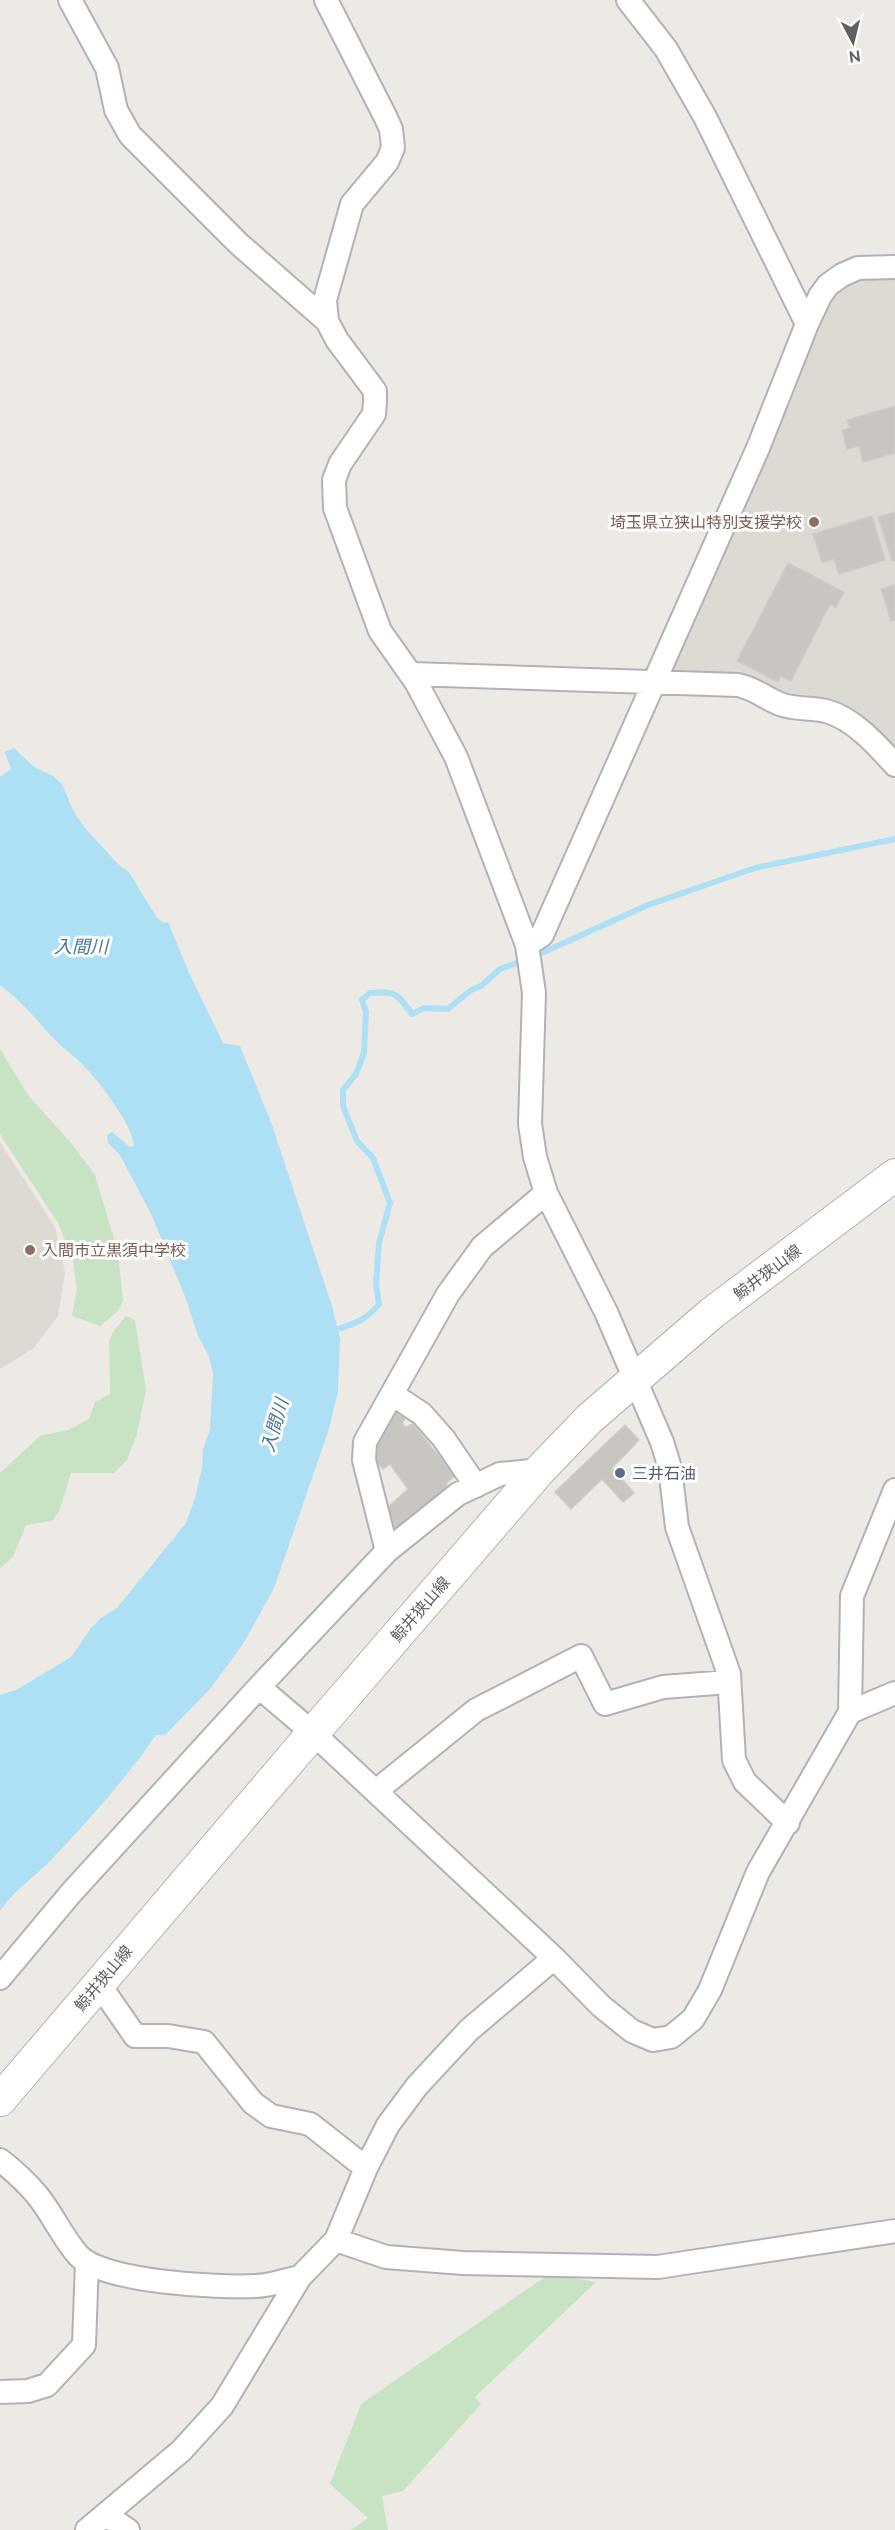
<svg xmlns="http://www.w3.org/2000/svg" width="895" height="2530" font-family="Ubuntu,'Noto Sans JP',sans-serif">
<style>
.education{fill:#dddad3}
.green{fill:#c8e2c4}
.water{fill:#ade0f5}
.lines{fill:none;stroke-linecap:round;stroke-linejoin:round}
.stream{stroke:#ade0f5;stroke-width:6}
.building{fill:#c9c5c1;stroke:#d1cbc4;stroke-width:1.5}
.minor-casing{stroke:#b0b3b5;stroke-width:26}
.secondary-casing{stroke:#afb3b6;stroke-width:34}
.minor{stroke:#fff;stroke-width:22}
.secondary{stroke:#fff;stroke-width:32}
.education-dot{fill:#8d6e63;stroke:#fff;stroke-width:2}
.service-dot{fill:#5c6f8a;stroke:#fff;stroke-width:2}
.labels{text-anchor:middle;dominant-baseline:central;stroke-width:6;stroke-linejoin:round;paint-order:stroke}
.education-label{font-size:16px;fill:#785e54;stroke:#fff;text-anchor:end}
.street-label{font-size:16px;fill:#5d6163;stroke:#fff}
.service-label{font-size:16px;fill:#4e5e75;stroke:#fff;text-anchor:start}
.water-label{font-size:18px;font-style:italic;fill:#457795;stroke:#fff}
</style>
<rect width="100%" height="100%" fill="#edeae5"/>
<path class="education" d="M895,274v480l-23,-21 -209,-61 139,-301 15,-40 5,-23 20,-28z
M0,1142l55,85 10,46 -7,43 -24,32 -34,21z"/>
<path class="green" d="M0,1049l28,46 43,48 24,32 23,77 5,48 -4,10 -19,16 -28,-10 5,-27 -4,-29 -15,-37 -58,-89z
M126,1316l9,4 11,71 -10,46 -9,23 -13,13h-43l-12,39 -7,9 -26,4 -13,32 -13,11v-95l40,-37 28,-6 21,-11 6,-17 15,-8 -1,-53 4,-9z
M549,2274l47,8 -121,115 6,7 -78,87 -21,5 6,34h-37l17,-12 -38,-34 31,-80z"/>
<path class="water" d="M14,748l20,19 19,9 9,8 11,26 11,17 34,37 11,8 28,46 7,5 4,-1 22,53 33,68 17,3 31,76 62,187 7,30 -2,53 -10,40 -54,156 -31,56 -33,45 -45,46h-9c-31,45 -67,85 -104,124 -17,18 -38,31 -52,52v-216l16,-5 55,-33 20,-29 10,-10 16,-10 69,-85 9,-25 7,-30 1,-19 7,-20 3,-55 -4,-17 -11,-21 -12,-37 -34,-83 -32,-61 -12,-12 -1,-8 5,-3 18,15 4,-1c-1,-21 -36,-66 -51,-81 -9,-9 -19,-16 -28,-25 -20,-21 -31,-37 -55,-55v-208l11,-8 -6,-17z"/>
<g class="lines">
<path class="stream" d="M535,956l113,-51 107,-37 140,-29
M331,1331c20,-6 35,-10 48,-27l-3,-20 3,-41 11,-40 -17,-45 -16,-17 -14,-35v-16l13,-16 8,-21 2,-41 -4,-12 8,-7c26,-2 27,0 42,21l12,-6 24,1 23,-19 10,-4 19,-17 25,-9"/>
</g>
<path class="building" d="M895,406v47l-32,9 -4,-16 -12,3 -5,-19 8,-2 -3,-8z
M895,512v48l-3,1 -14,-44z
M872,516l13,44 -46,14 -5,-15 -12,4 -9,-29z
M788,563l56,29 -8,15 -6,-3 -39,77 -10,-5 -3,6 -41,-21z
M895,585v35l-4,1 -10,-32z
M393,1412l12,6 -3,6 4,3 7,-3 42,52 -8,6 -1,9 -45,38 -8,1 -9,-19 24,-22 -18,-25 -7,5 -14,-15z
M625,1425l14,15 -27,28 22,25 -11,9 -21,-23 -31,30 -16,-17z"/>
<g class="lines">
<g class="minor-casing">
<path id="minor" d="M70,0l37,68 9,42 14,25 109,109 88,77
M326,0l59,116 6,13 2,19 -6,14 -35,42 -27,96 2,21 10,19 38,51v11l-1,12 -34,50 -6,16 1,28 45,123 36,51 40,75 71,188 7,48 -4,131 5,33 11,36 60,119 56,130 8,26 7,59 52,147 5,86 11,22 43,41
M628,0l38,49 39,68 102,207
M411,674l327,11c16,3 27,13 42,19 15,6 31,3 46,7 27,7 51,34 69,54
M527,945l15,-10 216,-487 49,-124 13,-28 8,-11 14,-10 16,-7 37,-1
M392,1394l30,20 22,25 32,47
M387,1551l-23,-91 1,-18 83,-148 34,-47 64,-54
M259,1687l54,46 241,225
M850,1712l2,-116 43,-106
M376,1791l100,-81 105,-54 24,48 58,-17 66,-5
M0,1978l71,-85 188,-206 128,-136 71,-57 42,-20 40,-4
M99,1984l36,52h33l36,6 49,61 18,13 39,8 56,44
M0,2160c13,10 26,22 37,35 15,18 25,42 41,60 23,27 141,33 177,31 15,0 30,-6 45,-9
M336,2240l50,17 77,6 195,4 237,-36
M0,2392l28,-1 19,-6 37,-40 3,-83
M106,2515l22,15
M87,2530l94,-79 41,-45 78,-129 36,-37 30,-72 22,-43 29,-39 52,-56 85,-72 47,48 31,25 21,9 18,-3 22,-18 17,-29 48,-118 92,-160 45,-19"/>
</g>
<g class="secondary-casing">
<path id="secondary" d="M0,2100l313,-367 227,-263 49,-51 123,-106 183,-138"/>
</g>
<use href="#minor" class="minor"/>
<use href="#secondary" class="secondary"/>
</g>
<g class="education-dot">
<circle cx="814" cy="522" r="6"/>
<circle cx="30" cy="1250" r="6"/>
</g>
<circle class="service-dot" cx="620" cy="1473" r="6"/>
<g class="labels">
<g class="education-label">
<text x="802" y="522">埼玉県立狭山特別支援学校</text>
<text x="42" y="1250" text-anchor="start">入間市立黒須中学校</text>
</g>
<g class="street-label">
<text transform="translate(767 1272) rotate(-37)">鯨井狭山線</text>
<text transform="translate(420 1609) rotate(-49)">鯨井狭山線</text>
<text transform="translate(103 1978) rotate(-50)">鯨井狭山線</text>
</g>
<g class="service-label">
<text x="632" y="1473">三井石油</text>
</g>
<g class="water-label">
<text x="81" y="946">入間川</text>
<text transform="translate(274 1425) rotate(-74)">入間川</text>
</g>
</g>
<g transform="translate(853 42) rotate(173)" stroke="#ffffff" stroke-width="4.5" paint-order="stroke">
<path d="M0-4.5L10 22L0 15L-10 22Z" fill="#5d6163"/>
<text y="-9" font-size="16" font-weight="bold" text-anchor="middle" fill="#5d6163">N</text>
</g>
</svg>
